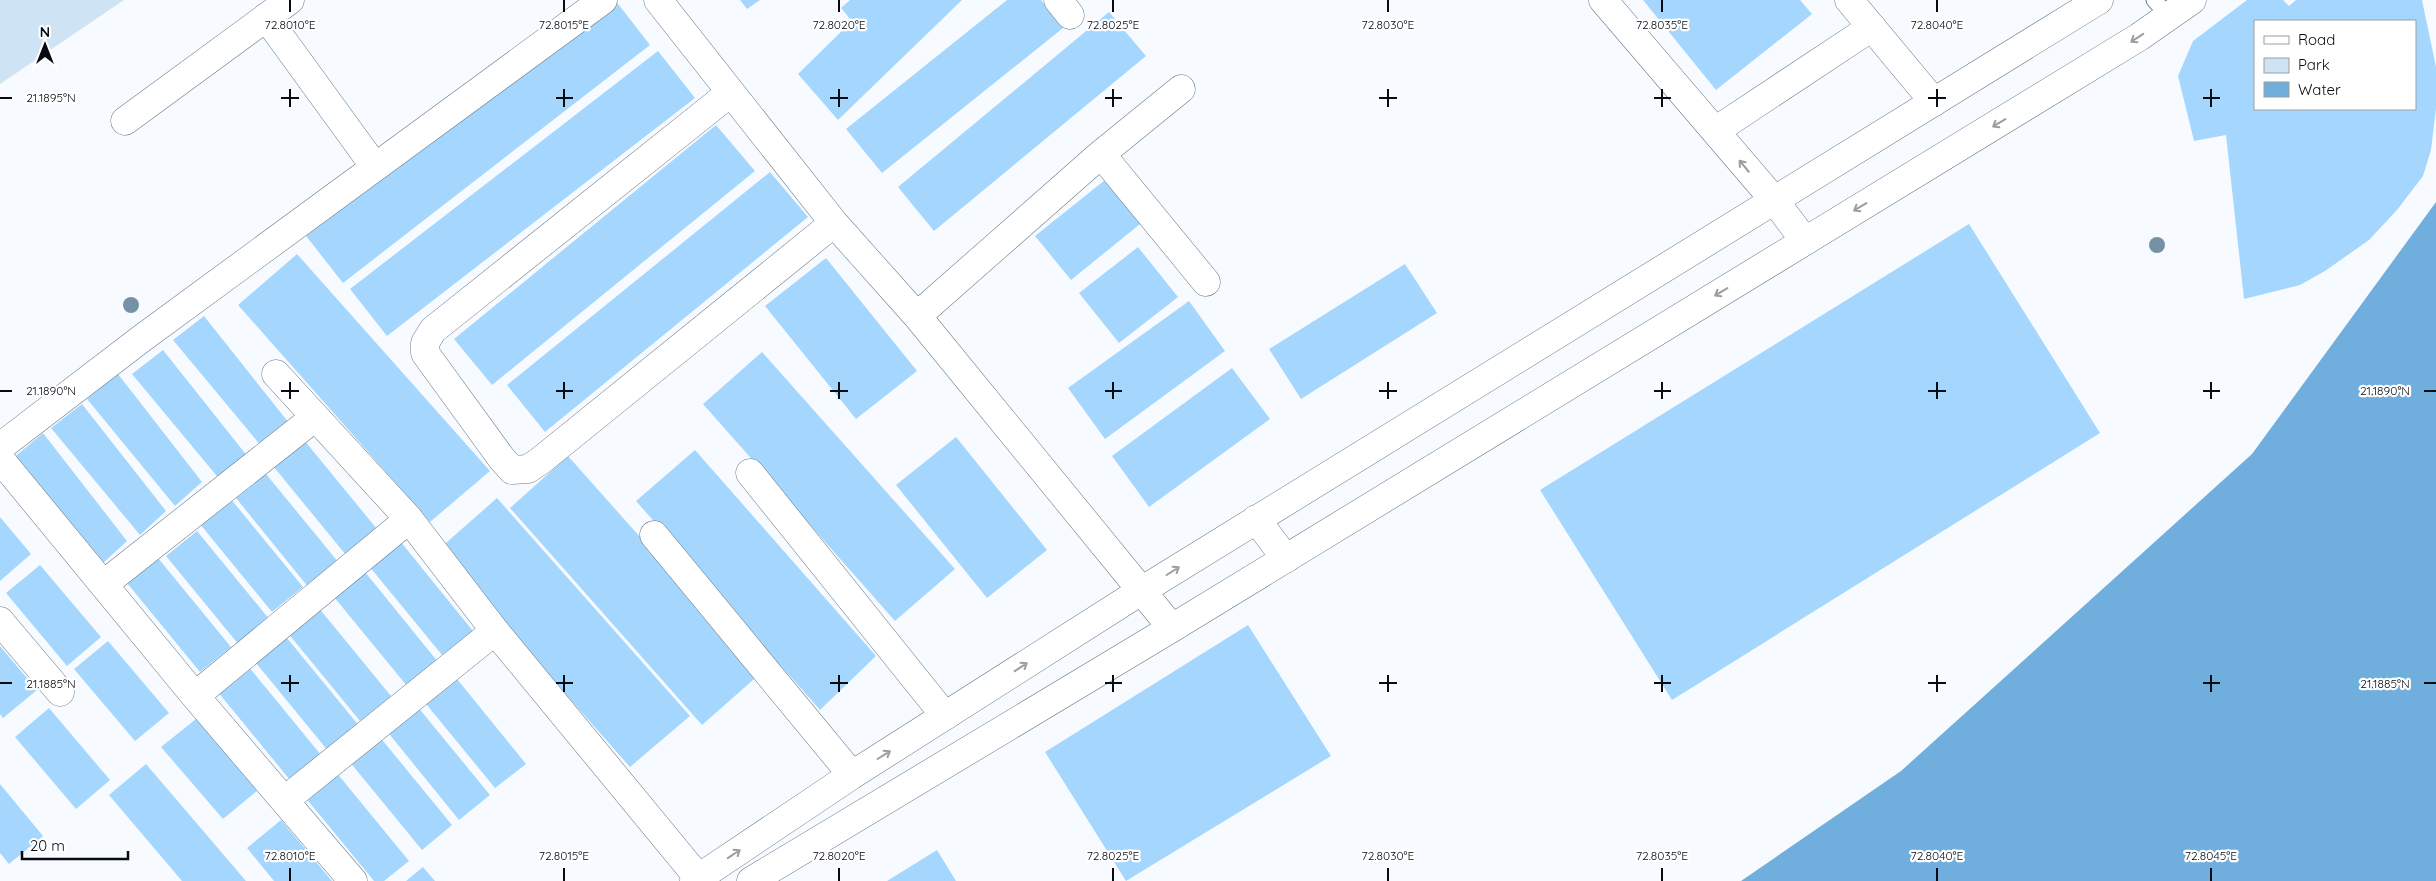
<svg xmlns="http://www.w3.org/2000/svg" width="2436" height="881" font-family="Quicksand,sans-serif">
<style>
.green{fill:#cee4f5}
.water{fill:#70aedd}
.building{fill:#a5d7fe;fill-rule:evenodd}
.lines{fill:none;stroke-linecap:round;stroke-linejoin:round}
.service-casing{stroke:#657887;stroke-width:17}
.minor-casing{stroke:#657887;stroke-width:29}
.tertiary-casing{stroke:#657887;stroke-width:29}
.service{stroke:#fff;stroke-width:15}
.minor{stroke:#fff;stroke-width:28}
.tertiary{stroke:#fff;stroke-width:28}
.tree{fill:#7592a5}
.oneway{stroke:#9b9ea0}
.ticks{fill:none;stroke:#060c12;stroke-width:2}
.ticks-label{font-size:12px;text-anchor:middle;fill:#060c12;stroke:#fff;stroke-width:4.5;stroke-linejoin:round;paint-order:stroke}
</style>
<rect width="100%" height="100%" fill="#f7fbff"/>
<path class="green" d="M0,0h124l-124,84z"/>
<path class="water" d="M2436,202v679h-695l160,-110 351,-317z"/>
<path class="building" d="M611,0h4l35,45 -307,238 -37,-47z
M740,0h20l-13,9z
M850,0h112l-124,120 -40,-46 54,-53 -11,-13z
M1007,0h34l22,28 -181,145 -36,-44z
M1643,0h157l12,14 -96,76z
M2247,0h36l6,6 7,-6h126l14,67v42l-5,41 -8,26 -26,34 -28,30 -44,31 -25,14 -56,14 -18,-164 -32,6 -16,-65 15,-35zM2255,21h160v88h-160z
M1109,12l37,44 -212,175 -36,-44z
M658,51l37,47 -308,238 -37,-47z
M716,125l39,46 -263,214 -38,-46z
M770,172l38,45 -263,215 -38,-47z
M1110,176l35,44 -74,60 -36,-44z
M1969,224l131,209 -428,267 -132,-210z
M1138,247l40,50 -59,46 -40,-50z
M297,254l193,217 -60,51 -192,-217z
M826,258l91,113 -61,48 -91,-113z
M1405,264l32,49 -136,86 -32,-50z
M1189,301l36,50 -120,88 -37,-51z
M204,316l85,107 -27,24 -89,-107z
M163,350l85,107 -27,24 -89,-107z
M762,352l193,217 -60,52 -192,-217z
M1232,368l38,51 -121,88 -37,-51z
M118,374l84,108 -27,24 -88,-107z
M82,404l84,107 -26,24 -89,-107z
M43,433l84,108 -26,24 -89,-106z
M956,437l91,113 -60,48 -91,-113z
M304,440l73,89 -31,26 -73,-89z
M695,450l181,206 -56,54 -184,-209z
M568,456l193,217 -59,52 -192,-217z
M266,474l73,89 -30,25 -73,-90z
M230,498l73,89 -31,25 -73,-89z
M497,498l193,218 -60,51 -192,-217z
M0,517l31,37 -31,27z
M197,531l73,89 -31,25 -73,-89z
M400,541l73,90 -31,24 -73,-89z
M158,558l73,89 -31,25 -73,-89z
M40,565l61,72 -34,29 -61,-73z
M365,572l73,90 -31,24 -73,-89z
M318,607l73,89 -31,25 -73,-89z
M1248,625l83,131 -205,125 -81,-129z
M287,638l73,89 -31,25 -73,-89z
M108,641l61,72 -34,28 -61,-72z
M0,646l37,44 -34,28 -3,-4z
M248,666l73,89 -31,25 -73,-89z
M453,674l73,90 -31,24 -73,-89z
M417,706l73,89 -31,25 -73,-90z
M49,708l61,72 -34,29 -61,-72z
M196,719l61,72 -34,28 -62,-72z
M379,736l73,89 -30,25 -73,-89z
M146,764l100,117h-64l-73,-86z
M336,772l73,89 -25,20h-10l-69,-84z
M0,784l43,52 -34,28 -9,-11z
M281,820l51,61h-58l-27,-33z
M937,850l19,31h-69z
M423,867l12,14h-29z"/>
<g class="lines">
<g class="service-casing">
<path id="service" d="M2154,0l15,16"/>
</g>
<g class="minor-casing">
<path id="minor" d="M658,0l176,223 83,93 255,312
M1058,0l12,15
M1603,0l171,200 31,41
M1849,0l85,102
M266,17l109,150
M730,93l-297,237 -8,13v10l77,106 10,11 16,-1 12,-8 294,-238
M125,121l165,-121
M1715,131l157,-104
M1101,154l105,128
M917,316l184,-162 80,-65
M276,374l133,145 86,112 206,250
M0,447l141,-108 462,-339
M0,459l195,237 158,185
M750,473l195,243
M654,535l198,240
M104,584l210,-166
M0,621l60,71
M195,696l214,-177
M285,800l210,-169"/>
</g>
<g class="tertiary-casing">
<path id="tertiary" d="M1256,519l30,40
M694,881l158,-106 289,-184 958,-591
M751,881l421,-253 967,-591 53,-37"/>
</g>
<use href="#service" class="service"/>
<use href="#minor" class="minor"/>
<use href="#tertiary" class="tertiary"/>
</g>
<g class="tree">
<circle cx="2157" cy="245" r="8"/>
<circle cx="131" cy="305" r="8"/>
</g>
<defs><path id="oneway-shaft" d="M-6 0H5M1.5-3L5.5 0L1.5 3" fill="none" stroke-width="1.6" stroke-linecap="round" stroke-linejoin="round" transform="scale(1.25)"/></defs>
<g class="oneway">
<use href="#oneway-shaft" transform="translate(2137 38) rotate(147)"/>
<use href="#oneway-shaft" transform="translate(1999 123) rotate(149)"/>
<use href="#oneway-shaft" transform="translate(1744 166) rotate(-130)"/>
<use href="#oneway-shaft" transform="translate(1860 207) rotate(149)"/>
<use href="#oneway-shaft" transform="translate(1721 292) rotate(149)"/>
<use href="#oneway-shaft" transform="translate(1173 571) rotate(-32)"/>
<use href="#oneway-shaft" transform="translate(1021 667) rotate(-33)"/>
<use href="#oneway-shaft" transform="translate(884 755) rotate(-32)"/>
<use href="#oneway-shaft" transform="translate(734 854) rotate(-34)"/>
</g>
<path class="ticks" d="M290,0v12M564,0v12M839,0v12M1113,0v12M1388,0v12M1662,0v12M1937,0v12M290,89v18M564,89v18M839,89v18M1113,89v18M1388,89v18M1662,89v18M1937,89v18M2211,89v18M0,98h12M281,98h18M556,98h17M830,98h18M1105,98h17M1379,98h18M1654,98h17M1928,98h18M2203,98h17M290,382v17M564,382v17M839,382v17M1113,382v17M1388,382v17M1662,382v17M1937,382v17M2211,382v17M0,391h12M281,391h18M556,391h17M830,391h18M1105,391h17M1379,391h18M1654,391h17M1928,391h18M2203,391h17M2424,391h12M290,675v17M564,675v17M839,675v17M1113,675v17M1388,675v17M1662,675v17M1937,675v17M2211,675v17M0,683h12M281,683h18M556,683h17M830,683h18M1105,683h17M1379,683h18M1654,683h17M1928,683h18M2203,683h17M2424,683h12M290,868v13M564,868v13M839,868v13M1113,868v13M1388,868v13M1662,868v13M1937,868v13M2211,868v13"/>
<g class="ticks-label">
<text x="290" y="29">72.8010°E</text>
<text x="564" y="29">72.8015°E</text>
<text x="839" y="29">72.8020°E</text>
<text x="1113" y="29">72.8025°E</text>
<text x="1388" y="29">72.8030°E</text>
<text x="1662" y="29">72.8035°E</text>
<text x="1937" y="29">72.8040°E</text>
<text x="51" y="102">21.1895°N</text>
<text x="51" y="395">21.1890°N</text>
<text x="2385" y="395">21.1890°N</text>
<text x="51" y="688">21.1885°N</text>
<text x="2385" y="688">21.1885°N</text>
<text x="290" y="860">72.8010°E</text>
<text x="564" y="860">72.8015°E</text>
<text x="839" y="860">72.8020°E</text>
<text x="1113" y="860">72.8025°E</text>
<text x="1388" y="860">72.8030°E</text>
<text x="1662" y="860">72.8035°E</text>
<text x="1937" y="860">72.8040°E</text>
<text x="2211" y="860">72.8045°E</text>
</g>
<rect x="2254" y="20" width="162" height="90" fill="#ffffff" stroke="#9b9ea0"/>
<rect x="2264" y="36" width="25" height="8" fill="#ffffff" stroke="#9b9ea0"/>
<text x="2298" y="45" font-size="15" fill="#060c12">Road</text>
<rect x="2264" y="58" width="25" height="15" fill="#cee4f5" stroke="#9b9ea0"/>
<text x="2298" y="70" font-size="15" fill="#060c12">Park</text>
<rect x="2264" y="82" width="25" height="15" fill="#70aedd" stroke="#9b9ea0"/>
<text x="2298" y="95" font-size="15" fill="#060c12">Water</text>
<g transform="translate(45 45)" stroke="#ffffff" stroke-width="4" paint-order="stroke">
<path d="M0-4L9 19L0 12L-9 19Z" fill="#060c12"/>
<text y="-8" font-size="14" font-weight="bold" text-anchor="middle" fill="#060c12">N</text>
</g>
<path d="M22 851v8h106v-8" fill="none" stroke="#060c12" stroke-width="2.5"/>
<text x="30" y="851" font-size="15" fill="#060c12" stroke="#ffffff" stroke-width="4" paint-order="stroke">20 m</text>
</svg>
